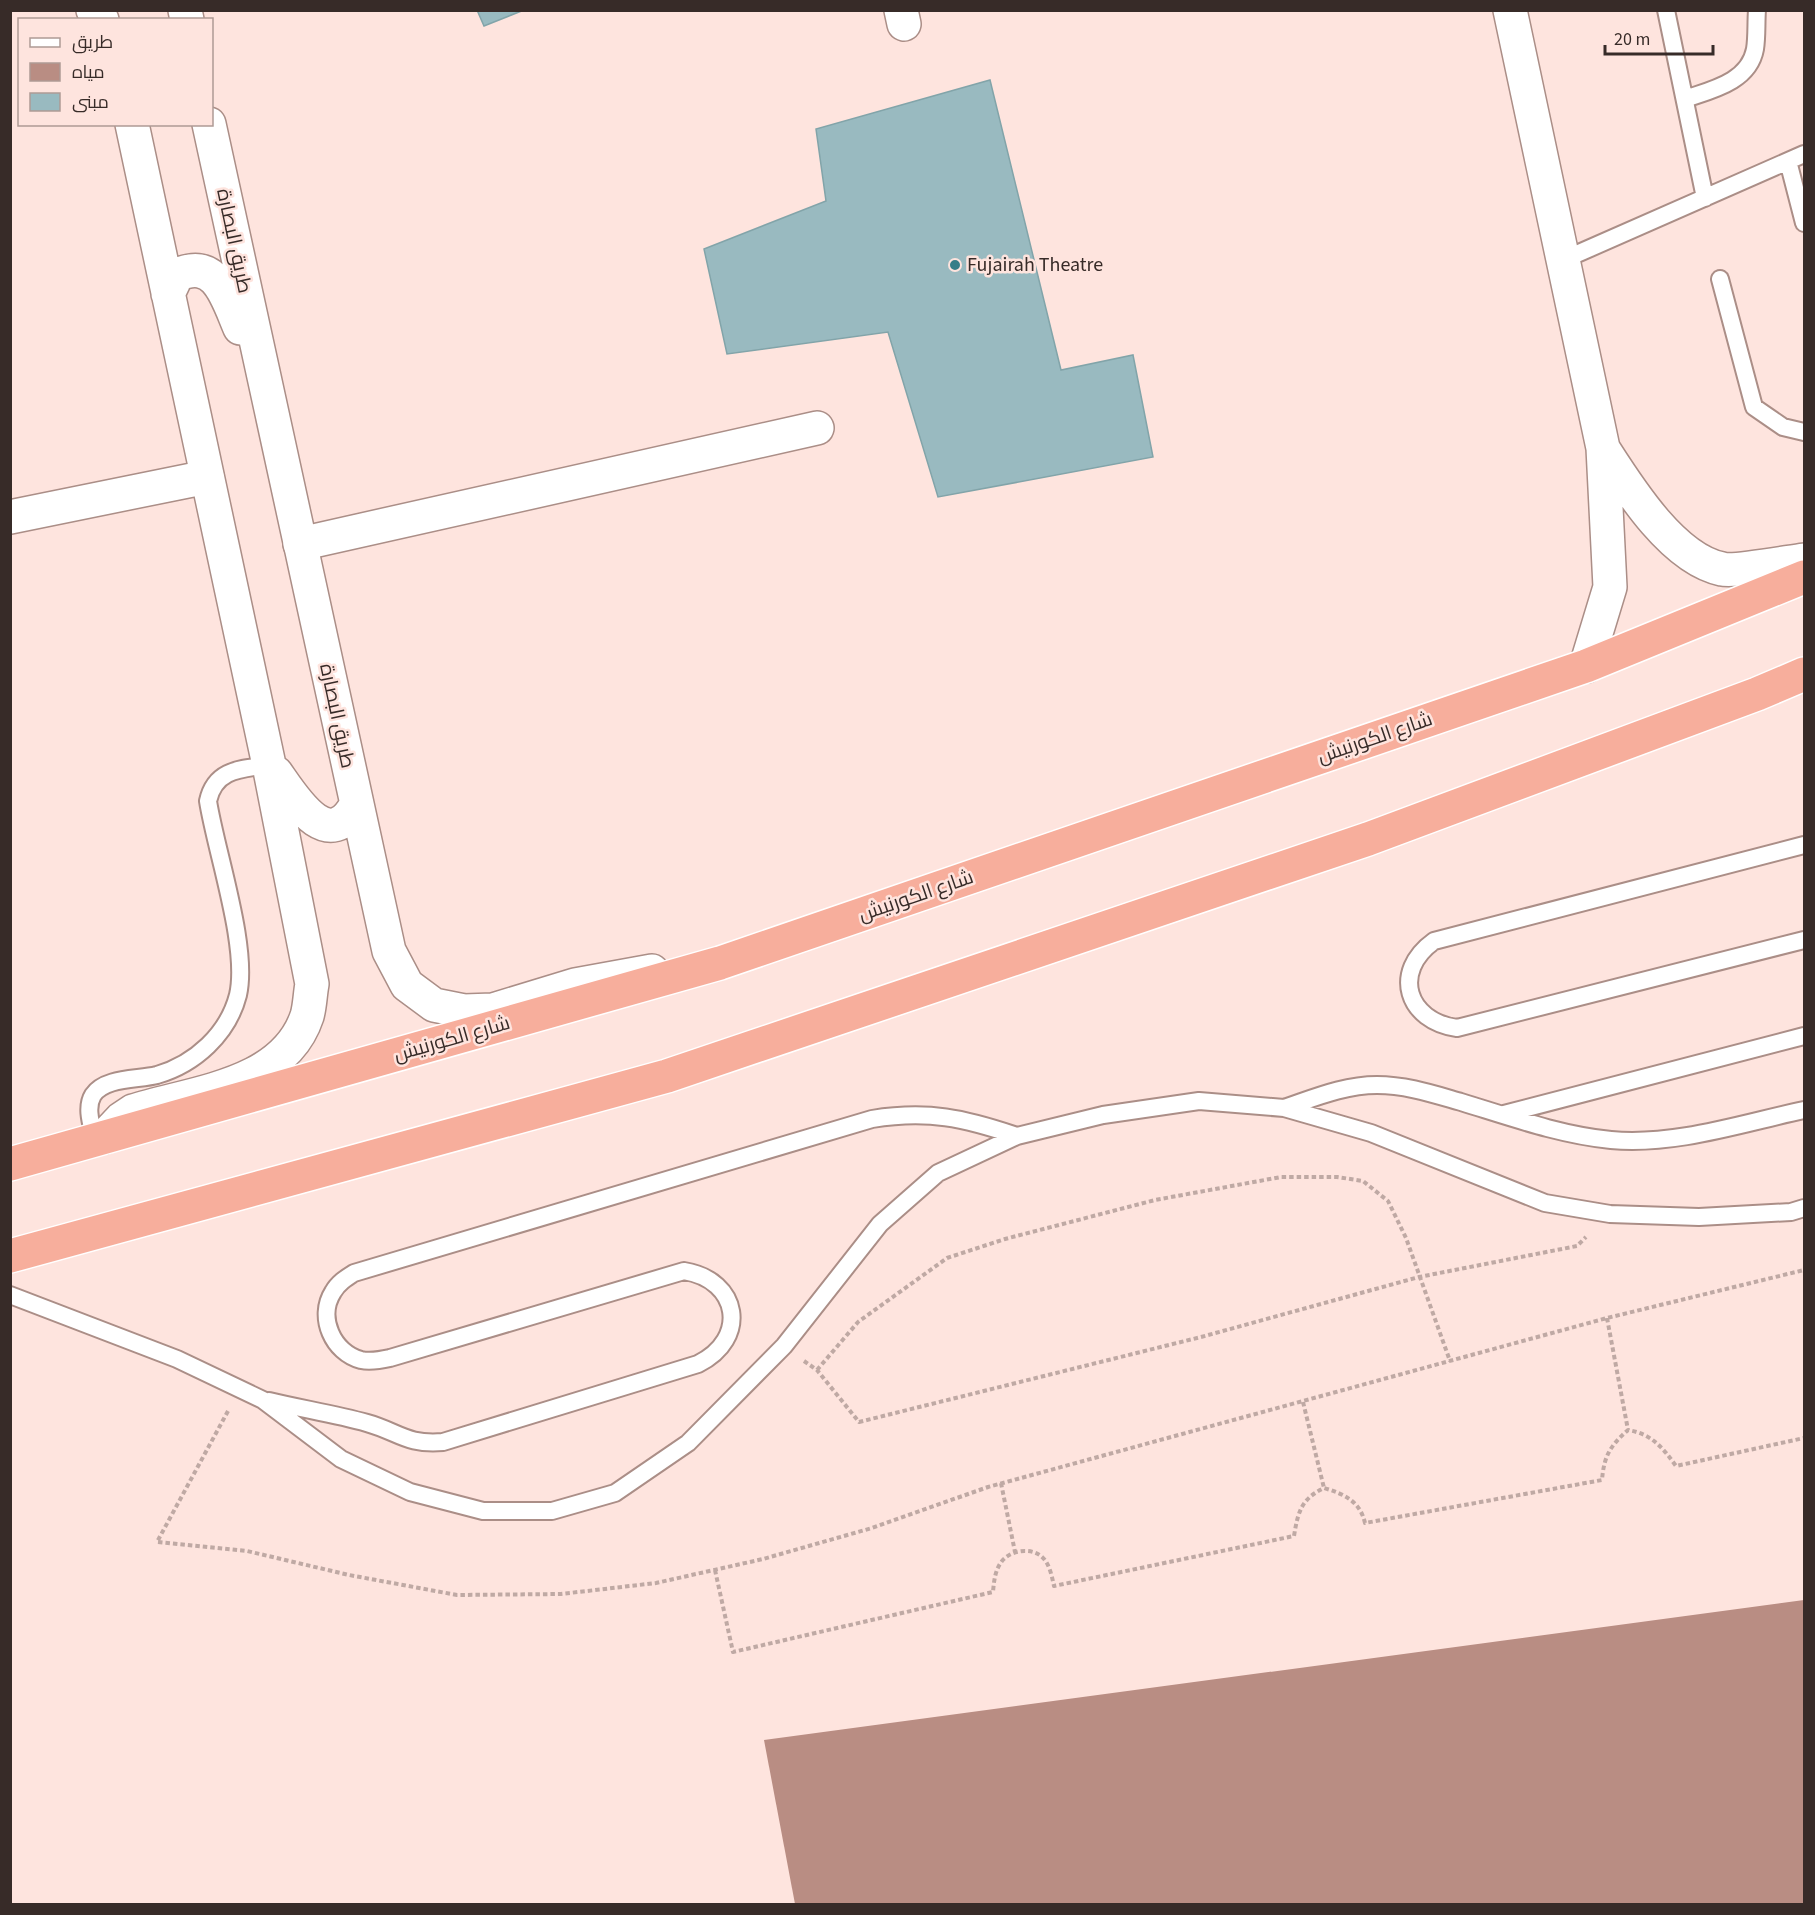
<svg xmlns="http://www.w3.org/2000/svg" width="1815" height="1915" font-family="'Source Sans 3',Cairo,sans-serif">
<style>
.water{fill:#b98d83}
.building{fill:#99bac0;stroke:#82a4a9;stroke-width:1.5}
.lines{fill:none;stroke-linecap:round;stroke-linejoin:round}
.service-casing{stroke:#ab8e87;stroke-width:20}
.minor-casing{stroke:#ab8e87;stroke-width:36}
.tertiary-casing{stroke:#ab8e87;stroke-width:36}
.trunk-casing{stroke:#fff;stroke-width:36}
.path{stroke:#bfa9a4;stroke-width:4;stroke-dasharray:4.5 3;stroke-linecap:butt}
.service{stroke:#fff;stroke-width:16}
.minor{stroke:#fff;stroke-width:33}
.tertiary{stroke:#fff;stroke-width:33}
.trunk{stroke:#f7ae9c;stroke-width:33}
.poi-dot{fill:#377e88;stroke:#fee4de;stroke-width:2}
.labels{text-anchor:middle;dominant-baseline:central;stroke-width:5;stroke-linejoin:round;paint-order:stroke}
.street-label{font-size:20px;fill:#372b28;stroke:#fee4de}
.poi-label{font-size:20px;fill:#372b28;stroke:#fee4de;text-anchor:start}
</style>
<rect width="100%" height="100%" fill="#fee4de"/>
<path class="water" d="M1804,1600v304h-1009l-31,-164z"/>
<path class="building" d="M477,10h47l-40,16z
M990,80l71,290 72,-15 20,102 -215,40 -50,-165 -161,22 -23,-105 122,-48 -10,-72z"/>
<g class="lines">
<g class="service-casing">
<path id="service" d="M1666,10l39,188
M1685,99c26,-9 64,-17 70,-50 2,-12 1,-26 2,-39
M1788,161l16,62
M1563,260l241,-106
M1720,279l34,128 29,20 21,5
M1804,845l-370,96c-43,31 -27,80 23,87l347,-88
M1284,1108c30,-10 60,-23 93,-23 29,0 56,9 84,17 49,15 99,33 150,38 64,6 132,-17 193,-30
M1504,1114l300,-78
M95,1140c-3,-14 -10,-32 -2,-45 12,-18 45,-15 64,-20 38,-11 71,-41 81,-80 11,-48 -22,-143 -30,-194 7,-32 33,-32 61,-36
M10,1295l167,64 86,41 78,59 69,33 73,19h69l63,-18 73,-50 96,-97 96,-122 58,-51 79,-37 86,-21 96,-14 85,7 87,25 174,70 65,11 89,3 92,-5 13,-4
M269,1401c33,8 66,13 98,22 32,9 39,22 76,19l255,-78c51,-25 42,-84 -14,-93l-294,87c-9,2 -19,4 -29,2 -28,-7 -44,-43 -28,-68 5,-9 13,-14 21,-19l518,-154c56,-9 92,-1 145,17"/>
</g>
<g class="minor-casing">
<path id="minor" d="M901,10l3,14
M10,517l197,-40
M300,544l517,-116"/>
</g>
<g class="tertiary-casing">
<path id="tertiary" d="M93,10l9,10
M185,10l2,10
M1510,10l93,438 7,139 -24,79
M209,124l180,827 18,34 27,20 30,6 29,-1 82,-25 77,-14
M168,294l9,-19c40,-18 50,23 63,53
M1604,450c25,39 69,109 118,119 12,3 66,-7 82,-9
M276,773c17,24 52,83 80,32
M104,1137l17,-18 12,-8c60,-19 151,-25 174,-95 3,-10 3,-22 5,-32l-43,-219 -137,-641"/>
</g>
<g class="trunk-casing">
<path id="trunk" d="M10,1164l710,-201 866,-297 218,-89
M10,1256l657,-180 701,-237 389,-145 47,-20"/>
</g>
<path class="path" d="M1607,1318l21,112
M804,1361l13,9 42,52 342,-85 218,-60 158,-31 9,-9
M817,1370l41,-48 89,-64 58,-19 150,-39 126,-23h56l26,4 25,20 18,37 44,123
M1303,1402l21,86
M228,1411l-71,131 90,9 102,24 108,20 104,-1 95,-11 107,-24 109,-31 116,-41 619,-169 197,-48
M1001,1483l14,69
M715,1570l18,82 260,-60c1,-11 2,-22 9,-31 10,-12 32,-14 42,-2 6,7 8,18 10,27l240,-50c4,-24 7,-37 30,-48 20,6 36,13 41,35l237,-43c2,-24 8,-34 26,-50 24,4 35,18 48,36l128,-28"/>
<use href="#service" class="service"/>
<use href="#minor" class="minor"/>
<use href="#tertiary" class="tertiary"/>
<use href="#trunk" class="trunk"/>
</g>
<circle class="poi-dot" cx="955" cy="265" r="6"/>
<g class="labels">
<g class="street-label">
<text transform="translate(234 241) rotate(78)">طريق البصارة</text>
<text transform="translate(337 716) rotate(78)">طريق البصارة</text>
<text transform="translate(1375 738) rotate(-19)">شارع الكورنيش</text>
<text transform="translate(916 896) rotate(-19)">شارع الكورنيش</text>
<text transform="translate(452 1039) rotate(-16)">شارع الكورنيش</text>
</g>
<g class="poi-label">
<text x="967" y="265">Fujairah Theatre</text>
</g>
</g>
<rect width="1815" height="1915" fill="none" stroke="#372b28" stroke-width="24"/>
<rect x="18" y="18" width="195" height="108" fill="#fee4de" stroke="#ae9a95" stroke-width="1.5"/>
<rect x="30" y="38" width="30" height="9" fill="#ffffff" stroke="#ae9a95" stroke-width="1.5"/>
<text x="72" y="48" font-size="18" fill="#372b28">طريق</text>
<rect x="30" y="63" width="30" height="18" fill="#b98d83" stroke="#ae9a95" stroke-width="1.5"/>
<text x="72" y="78" font-size="18" fill="#372b28">مياه</text>
<rect x="30" y="93" width="30" height="18" fill="#99bac0" stroke="#ae9a95" stroke-width="1.5"/>
<text x="72" y="108" font-size="18" fill="#372b28">مبنى</text>
<path d="M1605 45v9h108v-9" fill="none" stroke="#372b28" stroke-width="3"/>
<text x="1614" y="45" font-size="18" fill="#372b28" stroke="#fee4de" stroke-width="4.5" paint-order="stroke">20 m</text>
</svg>
